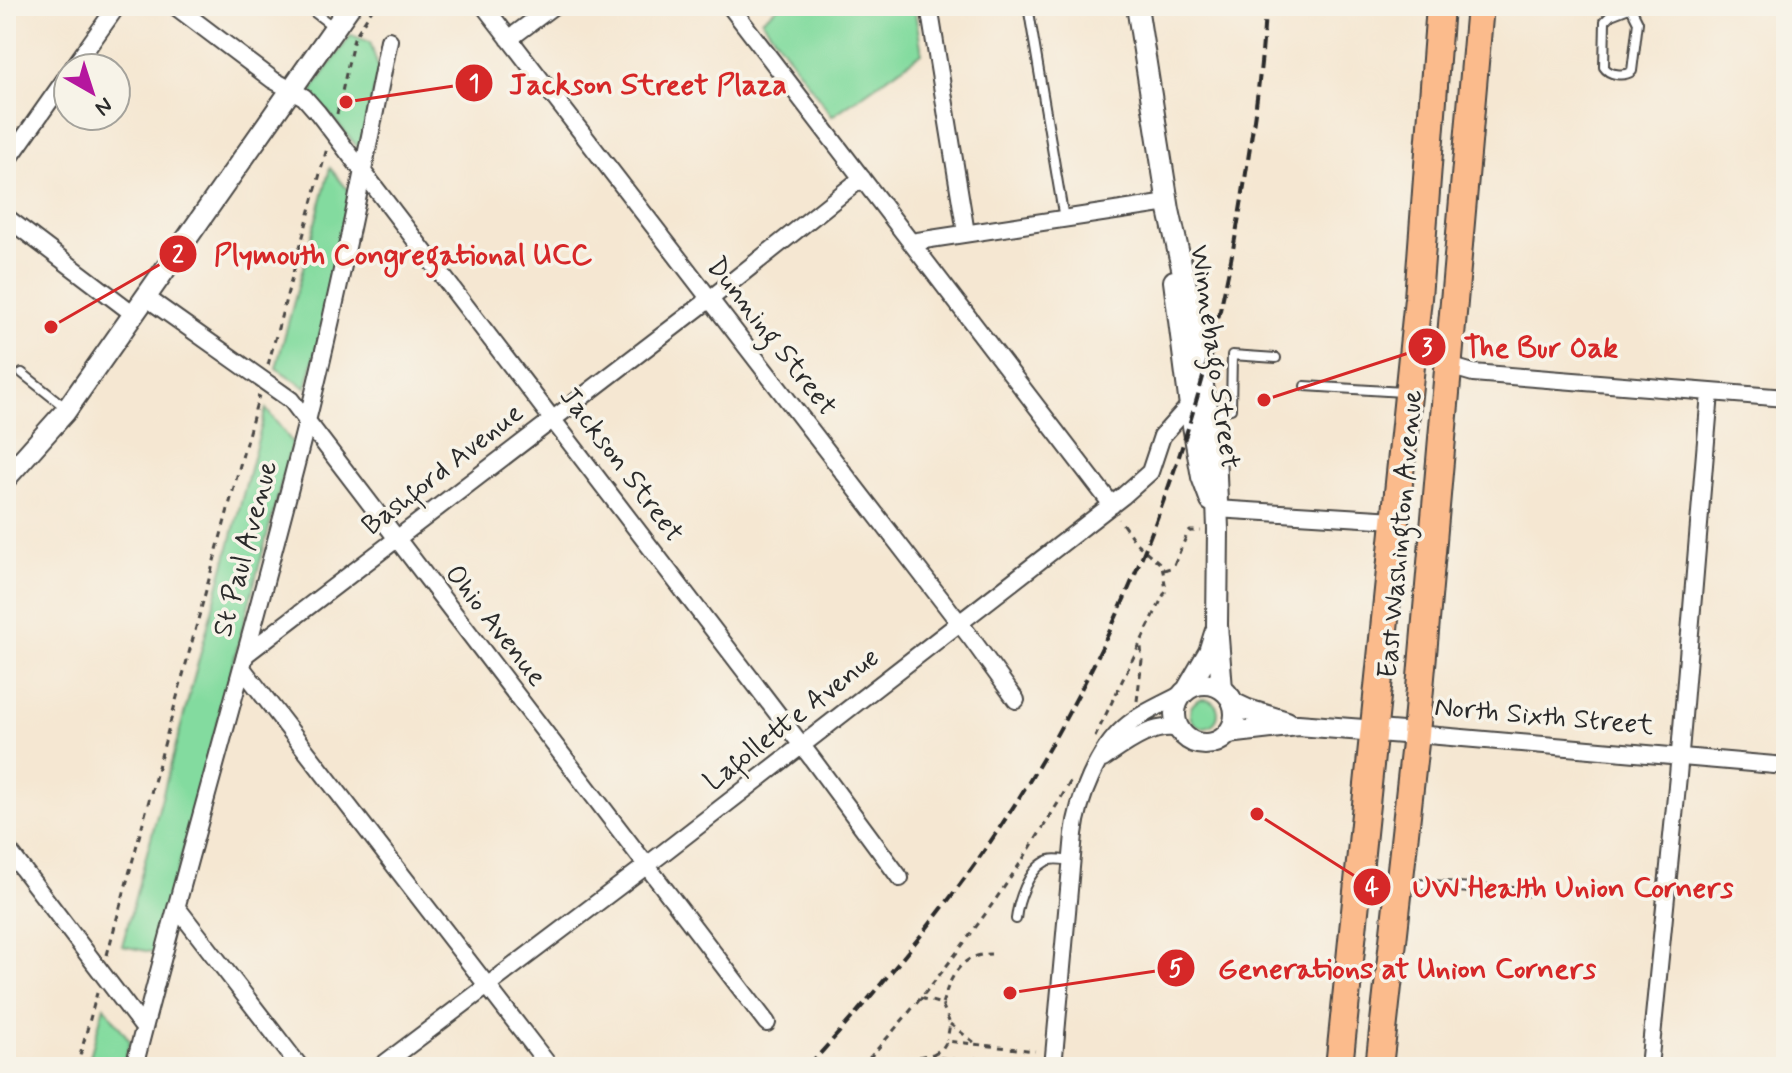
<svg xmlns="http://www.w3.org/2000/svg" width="1792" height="1073" font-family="Mynerve,sans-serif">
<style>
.green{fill:#83db9f;stroke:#578365;stroke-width:2}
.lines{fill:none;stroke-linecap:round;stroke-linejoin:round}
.service-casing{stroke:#494744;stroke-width:12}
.minor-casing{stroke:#494744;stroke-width:20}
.tertiary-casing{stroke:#494744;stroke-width:24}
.primary-casing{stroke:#494744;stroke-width:30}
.path{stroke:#494744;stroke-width:3;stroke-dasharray:6 6;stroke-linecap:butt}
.service{stroke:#fff;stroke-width:8}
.minor{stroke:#fff;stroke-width:16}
.tertiary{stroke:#fff;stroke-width:20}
.primary{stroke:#fbbb8c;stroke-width:26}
.rail{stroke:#2b2b2b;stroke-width:4;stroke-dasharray:12 6;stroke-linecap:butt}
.labels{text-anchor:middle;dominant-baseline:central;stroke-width:7;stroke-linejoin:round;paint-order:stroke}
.street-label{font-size:28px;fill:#2b2b2b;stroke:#f7f3e8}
.leader{fill:none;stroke:#d62828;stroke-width:3}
.callout-dot{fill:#d62828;stroke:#f7f3e8;stroke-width:3}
.mark-label{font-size:24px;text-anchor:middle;font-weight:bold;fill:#fff}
.callout-label{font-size:30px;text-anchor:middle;font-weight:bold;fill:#d62828;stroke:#f7f3e8;stroke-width:7;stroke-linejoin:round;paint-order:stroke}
</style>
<rect width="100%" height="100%" fill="#f7f3e8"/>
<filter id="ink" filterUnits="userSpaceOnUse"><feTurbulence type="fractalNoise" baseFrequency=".0125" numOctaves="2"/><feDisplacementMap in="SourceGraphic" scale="16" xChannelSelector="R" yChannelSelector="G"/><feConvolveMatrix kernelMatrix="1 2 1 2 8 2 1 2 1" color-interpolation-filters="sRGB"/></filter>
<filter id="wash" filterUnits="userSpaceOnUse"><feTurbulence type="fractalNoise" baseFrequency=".006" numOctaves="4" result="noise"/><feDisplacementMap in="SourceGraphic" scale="32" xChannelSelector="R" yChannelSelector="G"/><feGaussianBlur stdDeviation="1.8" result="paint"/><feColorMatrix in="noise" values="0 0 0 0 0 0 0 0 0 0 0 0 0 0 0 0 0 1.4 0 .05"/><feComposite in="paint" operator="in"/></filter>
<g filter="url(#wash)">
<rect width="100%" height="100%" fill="#f5e7d2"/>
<path class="green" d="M779,6h135l8,47 -90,63 -70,-96z
M351,35l19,7 9,28 -19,80 -49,-58z
M330,168l19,23 -5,53 -38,144 -30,-20z
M266,409l26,33 -136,511 -34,-7z
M1190 713a14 14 0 1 1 28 0a14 14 0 1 1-28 0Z
M104,1006l26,35 -7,26h-36z"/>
</g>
<g filter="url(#ink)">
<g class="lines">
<g class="service-casing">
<path id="service" d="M306,6l29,22
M1028,6l36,213
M1629,8l-18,7 -6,6 -1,46c5,8 20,10 28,4l6,-49 -8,-16
M22,373l44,35
M1305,386l98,6
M1209,414l22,-5 1,-54 44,3
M1404,883l121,9
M1016,919c2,-18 12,-48 29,-57 7,-5 18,-2 26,-1"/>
</g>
<g class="minor-casing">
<path id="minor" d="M175,6l98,74 31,17 14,16 495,647 87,118
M484,6l487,632 45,62
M730,6l382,499
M929,6l37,227
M509,39l44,-33
M73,68l44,-62
M6,163l62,-88
M6,217l129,98
M911,242l257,-39
M147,298l144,102 476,623
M1449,366l24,7 313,25
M1216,509l179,11
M245,655l465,-356 152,-121
M242,668l308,399
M1416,734l370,32
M1103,759c21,-14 50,-37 76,-30
M6,847l137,180
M178,909l122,158
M134,1067c55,-215 118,-427 172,-642 32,-127 58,-256 83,-385
M380,1067l283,-214 460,-357 27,-24 12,-36 32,-36
M1053,1067l21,-233c4,-35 24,-83 50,-106 17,-15 40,-24 60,-35
M1649,1067l29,-291 32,-383"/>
</g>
<g class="tertiary-casing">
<path id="tertiary" d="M1137,6l32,204 32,143 2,33 12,63 3,80 -1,96 5,64
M1174,281l17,133 11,63 9,24
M6,478l59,-66 285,-406
M1175 714a30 30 0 1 1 60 0a30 30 0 1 1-60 0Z
M1187,690l22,-38 6,-19
M1233,703l15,7 39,12
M1228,733l70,-8 118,9"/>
</g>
<g class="primary-casing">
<path id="primary" d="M1339,1067l79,-769 22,-292
M1379,1067l37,-333 64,-728"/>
</g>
<path class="path" d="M337,114l17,-76 20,-32
M268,365l59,-217
M1164,570l9,-3 14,-32 3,-4h11
M1137,701l5,-41 -1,-14
M1095,737l71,-147 -4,-25 -26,-22 -17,-24
M107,955l152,-560
M920,998l22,6 8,20 -3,16
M942,1004c8,-26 18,-50 49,-50
M950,1024l25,19
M933,1054l9,-5 5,-8 88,10
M77,1067l20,-74
M861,1067c80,-87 152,-185 211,-288
M898,1067l14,-9 21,-4v3l35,4 4,-3 62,7"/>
<use href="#service" class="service"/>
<use href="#minor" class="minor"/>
<use href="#tertiary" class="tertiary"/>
<use href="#primary" class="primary"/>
<path class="rail" d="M808,1067c60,-66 117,-133 169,-206 140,-199 230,-435 267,-675 9,-60 19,-119 21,-180"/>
</g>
</g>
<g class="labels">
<g class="street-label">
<text transform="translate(771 337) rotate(52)">Dunning Street</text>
<text transform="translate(1214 357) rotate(82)">Winnebago Street</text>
<text transform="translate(621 465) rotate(53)">Jackson Street</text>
<text transform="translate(443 470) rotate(-38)">Bashford Avenue</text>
<text transform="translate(1401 534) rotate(-85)">East Washington Avenue</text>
<text transform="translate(246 549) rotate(-75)">St Paul Avenue</text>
<text transform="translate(495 626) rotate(52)">Ohio Avenue</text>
<text transform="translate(1544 717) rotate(5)">North Sixth Street</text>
<text transform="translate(792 720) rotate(-38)">Lafollette Avenue</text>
</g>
</g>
<path class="leader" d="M346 102L474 83M51 327L178 254M1264 400L1427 347M1257 814L1372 887M1010 993L1176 968"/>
<g class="callout-dot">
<circle cx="346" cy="102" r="8"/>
<circle cx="51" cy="327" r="8"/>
<circle cx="1264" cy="400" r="8"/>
<circle cx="1257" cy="814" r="8"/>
<circle cx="1010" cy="993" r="8"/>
<circle cx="474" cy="83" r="20"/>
<circle cx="178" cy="254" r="20"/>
<circle cx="1427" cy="347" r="20"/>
<circle cx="1372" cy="887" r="20"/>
<circle cx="1176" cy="968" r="20"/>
</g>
<g class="mark-label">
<text x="474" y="91">1</text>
<text x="178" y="262">2</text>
<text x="1427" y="355">3</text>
<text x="1372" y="895">4</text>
<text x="1176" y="976">5</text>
</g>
<g class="callout-label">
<text x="648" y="94">Jackson Street Plaza</text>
<text x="403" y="264">Plymouth Congregational UCC</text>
<text x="1541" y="357">The Bur Oak</text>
<text x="1573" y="897">UW Health Union Corners</text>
<text x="1407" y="978">Generations at Union Corners</text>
</g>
<rect width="1792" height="1073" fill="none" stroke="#f7f3e8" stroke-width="32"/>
<g transform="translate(92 92) rotate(141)"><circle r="38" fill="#f7f3e8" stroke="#a5a39c" stroke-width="2"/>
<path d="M0-6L14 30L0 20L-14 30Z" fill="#b5179e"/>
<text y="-12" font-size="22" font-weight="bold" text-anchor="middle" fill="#2b2b2b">N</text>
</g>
</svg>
